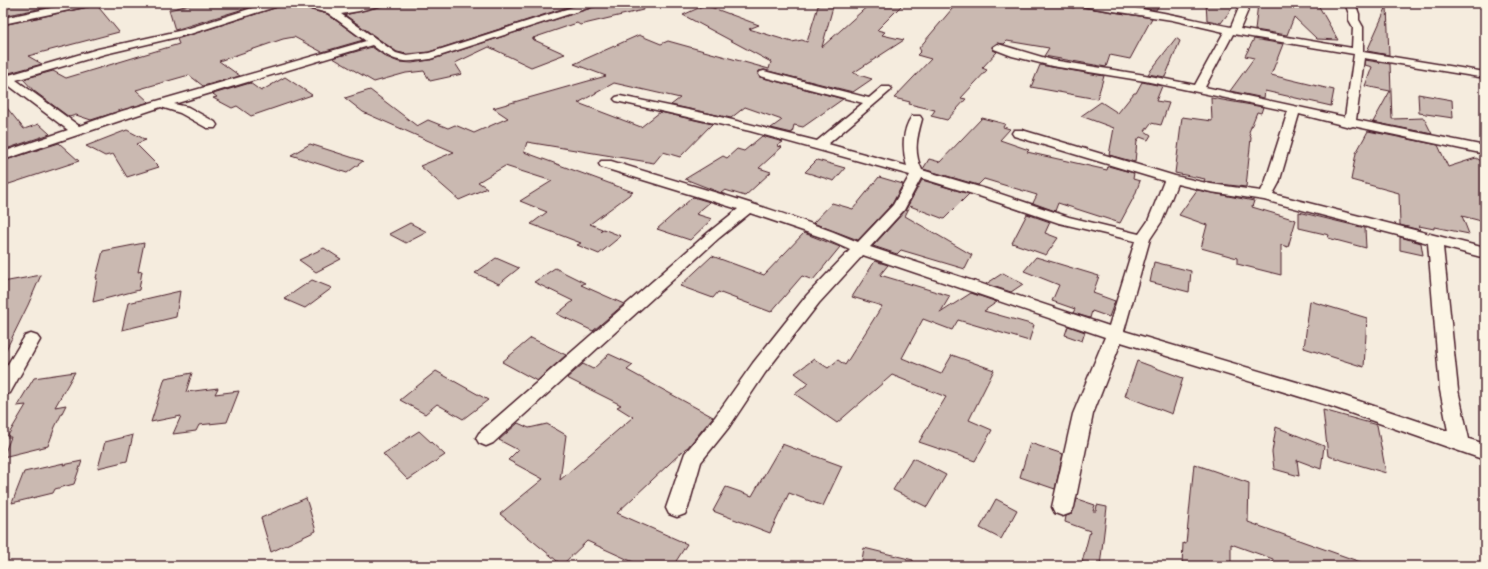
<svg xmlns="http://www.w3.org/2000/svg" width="1488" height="569" font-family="Mali,sans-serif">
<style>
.building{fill:#cab9b1;stroke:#4a1f2b}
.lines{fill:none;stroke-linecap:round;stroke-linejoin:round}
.street-casing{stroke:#4a1f2b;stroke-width:3}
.street{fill:#fcf5e5;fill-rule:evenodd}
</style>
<rect width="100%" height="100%" fill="#f5ecde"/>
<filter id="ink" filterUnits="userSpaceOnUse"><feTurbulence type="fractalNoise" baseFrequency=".025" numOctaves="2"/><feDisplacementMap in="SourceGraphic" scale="8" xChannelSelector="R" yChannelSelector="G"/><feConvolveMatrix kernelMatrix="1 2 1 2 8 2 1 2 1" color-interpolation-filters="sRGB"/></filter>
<g filter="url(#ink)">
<path class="building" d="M3,3h65l-65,13z
M95,3l24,29 -91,24 14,8 -33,9 -6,-1v-47l85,-18z
M197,3h66l-88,27 -6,-20z
M284,3h15l12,7 16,4 36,26 -41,12 -28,-15 -11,2 -64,22 21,15 -37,10 -14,-11 -53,15 13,12 -58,18 -15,-5 -7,2 -35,-26 -11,-12 30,-8 13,7 113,-34 -2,-5 104,-33z
M318,3h43l-19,3h-17z
M386,3h194l-151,49 -22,2 -10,-2 -52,-37 37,-9z
M600,3h42l1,7 -63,15 -3,-2 -44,15 2,1h-3l33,15 -34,13 -42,-20 -34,16 7,11 -32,7 -6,-10 -18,2 -32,9 -41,-24 39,-11 14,10 13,5 13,1 18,-3 167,-54z
M819,3h15l-12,44 49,-44h33l-27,27 8,2 -3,3 22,5 -51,33 19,6 -19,13 -89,-22 -5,1 -1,4 2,2 83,22 -40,28 -9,-2 -2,8 -21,-5 11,-8 -37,-13 -14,11 -60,-13 9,-7 -66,-15 -36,20 63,24 19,-15 52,12 -32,33 -17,-5 -9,11 -127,-21 -3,10 109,40 -43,32 12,5 -2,2 3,-2 18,7 -22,18 -22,-9 4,-2 -50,-19 16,-12 -27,-11 32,-20 -47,-15 -27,16 9,6 -28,12 -39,-34 34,-14 -91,-40 -18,-14 25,-8 47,36 11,-6 20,8 7,-3 19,8 34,-15 -15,-10 113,-32 -32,-12 65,-29 22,9 7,-3 101,28 2,-7 -88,-47 22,-10 54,20 -10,4 43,13 10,-2 5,2z
M957,3h87l30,5 2,-3 5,2 71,11 -22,41 -20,-4 -4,12 -62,-11 5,-8 -42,-7 -3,3 -7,-1 -5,4 1,3 4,2 -15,16 5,2 -26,28 5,1 -19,21 -16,-4 4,-6 -26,-6 1,-2 -16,-4 37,-39 -14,-4 4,-4 -2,-3z
M1106,3h54l-4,7z
M1206,3h30l-15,20 -14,-3z
M1258,3h59l21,37 -21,-1 -23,-22 -7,18 -32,-5z
M1387,6l2,49 -22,-4z
M1176,38l4,3 -15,36 -17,-3z
M1254,39l29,5 -12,31 63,15 -3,16 -66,-15 -1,7 -34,-7 24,-33 -9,-2z
M1365,60l25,4 2,55 32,-1 8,16 -59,-12 17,-31 -25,-5 7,-19 -7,-2z
M1040,65l64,11 -7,23 -66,-12z
M285,77l27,18 -61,21 -14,-10 -5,2 -19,-10 4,-1 -4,-3 37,-11 11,8z
M1142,82l20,4 -6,15 13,2 -8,22 -10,-2 -6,8 6,4 -3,5 -8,-3 -3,4 -2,21 -26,-7 5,-27 -33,-12 20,-14 17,11 16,-20h2z
M1418,94l34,6 1,18 -34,-5z
M1211,98l52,9 -2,6 -4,-1 -8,20 2,6 -5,49 -35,-4 -7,-2 1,-2 -30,-6 7,-56 30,4z
M3,103l21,26 15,-5 11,10 -47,16z
M982,118l23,6 -2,3 7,2 -10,11 29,10 -2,2 80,18 1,-4 26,7 -1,6 7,2 -5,14 -15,28 -62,-20 -3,8 -22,-8 4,-8 -53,-16 -6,6 -55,-16 6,-10 11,3z
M127,130l19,10 -10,4 23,23 -32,10 -14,-23 -8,2 -19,-10z
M1368,131l70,14 10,22 28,-9 9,5v59l-23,-6 7,18 -35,-7v2l-15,-3 1,4 -20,-5 -1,-32 -48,-13 5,-27z
M762,136l21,6 -6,4 5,1 -23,21 12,4 -26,24 -20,-6 -4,3 -36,-14 38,-23 4,2 10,-9 7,2z
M59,143l20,18 -76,25v-25z
M310,144l53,17 -16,12 -56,-18z
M817,160l28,8 -11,13 -29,-9z
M879,177l24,7 -11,20 -34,36 -45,-17 19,-20 21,6z
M922,180l47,14 -25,25 -34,-13 -5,10 67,39 -7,14 -64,-19 -4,4 -24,-8 32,-35z
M1197,190l57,11 -2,6 44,13 -8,27 -7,-2v30l-44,-11v-6l-36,-10 6,-23 -28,-10z
M693,197l17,5 -14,12 16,5 -22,21 -33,-11z
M1299,212l66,16 1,20 -38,-10 1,-3 -30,-7z
M1027,214l23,8 -5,11 13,5 -12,17 -34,-12z
M410,223l17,9 -21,11 -17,-9z
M804,233l36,14 -27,33 -11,-4 -31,36 -53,-20 -5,6 -33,-12 32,-30 52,19z
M1400,237l21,6 2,12 -23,-5z
M144,243l-6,29 4,-1 -3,19 -46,12 4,-24h-1l7,-27z
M324,248l17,11 -25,13 -17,-12z
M1036,257l63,19 -6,17 22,8 -6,16 -17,-6 -2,7 -17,-5 2,-4 -23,-8 7,-16 -35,-14z
M496,258l23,10 -20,16 -24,-11z
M875,261l13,4 -8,10 70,21 -10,17 31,-20 26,9 -13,9 50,14 -5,16 -71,-21 -6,10 -29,-11 -21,39 39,16 11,-19 42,15 -25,50 23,10 -17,31 -56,-19 27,-45 -54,-22 -55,48 -42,-29 14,-11 -14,-10 19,-14 14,9 10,-8 7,5 37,-59 -30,-9z
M1154,262l37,9 -2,21 -39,-10z
M555,268l30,15 -4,2 43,19 -31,27 -36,-17 16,-13 -39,-19z
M1003,273l20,11 -12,8 -25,-8z
M41,275l-13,30 -25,51v-74z
M312,280l20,8 -27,20 -21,-9z
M180,291l-4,26 -54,13 6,-27z
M1310,301l57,17 -3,49 -60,-19z
M1068,326l17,6 -3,9 -17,-6z
M531,338l35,17 -29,26 -35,-19z
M609,354l24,11 -6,5 86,47 -26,31h-1l-69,65 70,31 -14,22h-31l-55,-25 -25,24 -62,-51 43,-35 -35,-19 10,-10 -19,-10 19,-17 11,5 18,-4 19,11 -6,45 73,-63 -16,-10 4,-2 -54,-27 16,-14 10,5z
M1137,361l46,17 -11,36 -47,-18z
M436,371l52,29 -25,19 -26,-15 -12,10 -25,-14z
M75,372l-20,35 11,-2 -11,22 -7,19 -45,11 8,-20h-4l19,-32 -9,1 17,-28z
M192,373l-6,19 32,-4 -3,6 24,-3 -12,31 -28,3 -3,6 -23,3 8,-18 -30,6 14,-44z
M1323,410l54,15 9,48 -58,-17z
M1276,427l48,19 -3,23 -24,-9 2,16 -25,-7 -2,-17z
M419,431l26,24 -37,25 -25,-26z
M133,435l-6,26 -29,7 7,-26z
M1030,443l33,11 -8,35 -35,-12z
M782,444l60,22 -19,40 -34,-13 -19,40 -57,-22 13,-24 26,9z
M913,458l33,17 -19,32 -34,-17z
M82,461l-8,23 -19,5 -2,4 -41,10 12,-31 40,-9 -1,2z
M1194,464l55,19 -1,39 118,42v2h-93v-7l-42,-15v22h-49l1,-23 3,1z
M306,498l10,33 -45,21 -10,-34z
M996,499l21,11 -16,29 -21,-11z
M1077,499l18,6 -2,6h3l1,-6 10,2 -7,59h-9l-9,-4 8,-31 -25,-9 1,-6 6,-2z
M864,548l49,12v6h-52z"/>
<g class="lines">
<g class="street-casing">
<path id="street" d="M75,3h18l-5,3 -85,18v-6z
M268,3h15l-2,2 -91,29 -85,20 -89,26 63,46 43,-15 244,-70 -38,-28 -16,-4 -12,-6h13l12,4 17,1 27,-5h15l-2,2 -23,6 -18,3 55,39 11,3 22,-3 156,-50h14l-2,2 -167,54c-29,4 -34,4 -58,-14l-198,59 14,3 27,15 2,3 -2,3h-8l-27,-15 -19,-6 -158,53v-8l65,-22 -65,-49v-8l6,2 89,-26 85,-19z
M1076,3c53,0 104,14 155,24l10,-24h10l-11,26 112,19 1,-21 -4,-7v-6l-4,-11h10l4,11v6l4,7v25l122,20v6l-121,-20 -8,62 129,26v8l-132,-28 -3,1 -51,-13 -20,69 -6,11 212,54v10l-42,-11 15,143 11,49 16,5v16l-155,-54 -209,-64 -28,72 -19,93 -3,6 -8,3 -8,-3 -3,-6 21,-93 32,-77 -242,-82 -44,48 -54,70 -36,54 -28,35 -13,46 -3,6 -8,3 -8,-3 -3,-6 19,-55 30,-36 38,-54 54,-68 43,-45 -29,-13 -71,-24 -31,25 -226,205 -7,3 -7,-3 -3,-5 3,-5 230,-201 29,-23 -137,-42 -2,-3 2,-3h10c82,26 167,47 247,81l35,-37 17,-30 -160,-44 -134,-30 -2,-2 2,-2 4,-1 88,18 109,27 46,-38 -103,-27 -1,-2 1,-2 4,-1 105,27 13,-11h8l2,2 -2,2 -62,53 79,22c-5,-16 -5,-36 5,-50h8l2,3c-5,18 -9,33 0,51l64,19 83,28 70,17 9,-13 16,-40 -150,-45 -2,-3 2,-3h8l153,46 36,8 50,7 4,-8 23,-72 -143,-30 -93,-15 -40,-10 -18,-7 -1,-2 5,-3 54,16 93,15 50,10 29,-53 -52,-12 -91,-14zM1233,34l121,20 -9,63 -140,-30zM921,178l55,17 83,28 76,18 -26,85 -239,-79 34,-37zM1177,184l34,8 53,8 164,43 12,147 8,41 -104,-35 -220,-65 26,-92 12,-18z
M31,334l6,2 3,4 -30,53 -7,2v-23l22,-36z"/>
</g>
<use href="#street" class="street"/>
</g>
</g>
<rect width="1488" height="569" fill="none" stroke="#fcf5e5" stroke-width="16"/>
<rect x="8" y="8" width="1472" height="553" fill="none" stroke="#4a1f2b" stroke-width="1.5" filter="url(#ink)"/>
</svg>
